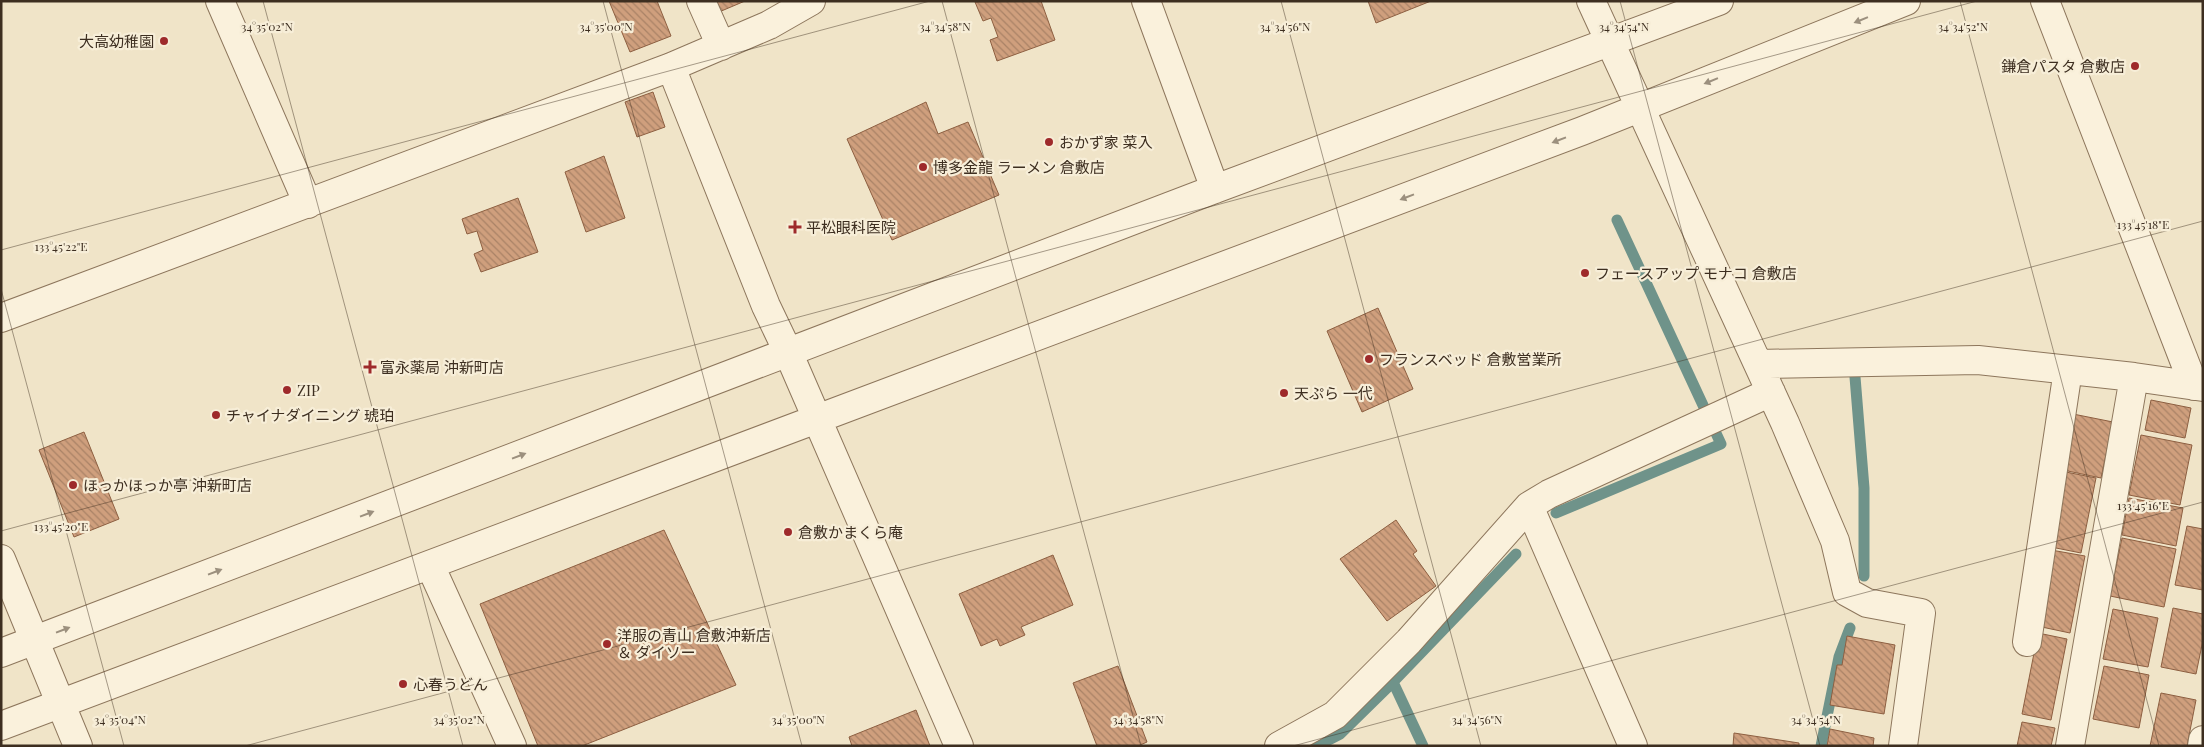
<svg xmlns="http://www.w3.org/2000/svg" width="2204" height="747" font-family="'Playfair Display','Noto Sans JP',serif">
<style>
.lines{fill:none;stroke-linecap:round;stroke-linejoin:round}
.stream{stroke:#6f938a;stroke-width:11}
.building{fill:url(#building-back-hatch);stroke:#8d5f41}
.minor-casing{stroke:#8d765c;stroke-width:30}
.minor{stroke:#faf1dc;stroke-width:28}
.oneway{fill:#9c907e}
.ticks{fill:none;stroke:#3d2e20;stroke-width:1;stroke-opacity:0.45}
.poi-dot{fill:#9e2a2b;stroke:#f7eed8;stroke-width:2}
.labels{text-anchor:middle;dominant-baseline:central;stroke-width:4.5;stroke-linejoin:round;paint-order:stroke}
.poi-label{font-size:15px;fill:#3d2e20;stroke:#f7eed8;text-anchor:start}
.ticks-label{font-size:12px;text-anchor:middle;fill:#3d2e20;stroke:#f7eed8;stroke-width:4.5;stroke-linejoin:round;paint-order:stroke}
</style>
<defs>
<pattern id="building-back-hatch" width="6" height="6" patternUnits="userSpaceOnUse" patternTransform="scale(1.25)"><rect width="6" height="6" fill="#cf9f7d"/><path d="M-1 5l2 2M0 0l6 6M5-1l2 2" fill="none" stroke="#a98266"/></pattern>
</defs>
<rect width="100%" height="100%" fill="#f0e4c8"/>
<g class="lines">
<path class="stream" d="M1855,377l9,111v88
M1556,513l165,-69 -104,-224
M1317,746l23,-12 53,-52
M1423,746l-30,-64 123,-128
M1821,746l18,-89 11,-29"/>
</g>
<path class="building" d="M609,1h48l14,35 -41,16z
M714,1h31l-26,11z
M1041,1l14,39 -58,21 -7,-21 8,-3 -7,-19 -8,3 -8,-19z
M1368,1h63l-55,22z
M653,92l12,35 -28,10 -12,-35z
M926,102l12,32 30,-12 31,73 -107,45 -45,-101z
M604,156l21,62 -39,14 -21,-60z
M518,198l20,54 -57,20 -7,-18 9,-4 -6,-19 -10,3 -5,-15z
M1378,308l35,81 -51,23 -35,-81z
M2151,400l40,8 -6,30 -40,-8z
M2073,414l40,8 -12,56 -38,-8z
M84,432l35,87 -45,18 -35,-87z
M2141,435l51,10 -12,60 -51,-10z
M2066,472l30,6 -15,75 -30,-6z
M2129,498l54,10 -7,38 -54,-11z
M1396,520l21,31 -4,3 23,32 -49,35 -47,-62z
M2187,526l16,3v61l-28,-5z
M664,530l72,155 -154,61h-44l-58,-142z
M2122,538l54,11 -12,58 -54,-11z
M2051,550l34,6 -15,77 -33,-7z
M1053,555l20,50 -52,22 4,8 -25,11 -3,-7 -16,7 -22,-52z
M2173,608l30,6v26l-7,34 -35,-7z
M2113,609l45,9 -10,49 -45,-8z
M2038,633l29,6 -16,81 -29,-6z
M1847,636l48,9 -11,69 -54,-9 7,-40h5z
M1118,666l29,76 -9,4h-41l-24,-63z
M2104,666l45,9 -10,53 -46,-9z
M2161,693l35,7 -9,46h-37z
M916,710l14,36h-78l-3,-9z
M2022,722l33,6 -4,18h-34z
M1830,729l44,9 -1,8h-46z
M1734,733l65,10v3h-66z"/>
<g class="lines">
<g class="minor-casing">
<path id="minor" d="M220,1l88,203
M701,1l20,45
M1146,1l69,188
M1591,1l194,422 50,118 12,51 20,11 54,10 -18,133
M2045,1l149,385
M671,67l95,239 22,46 171,394
M1,318l670,-251 98,-42 42,-24
M1758,364l220,-4 156,17 69,10
M1529,506l104,240
M1,559l77,187
M430,565l82,181
M2027,642l41,-272
M1,653l1214,-464 504,-188
M1,726l1581,-595 324,-130
M1279,746l56,-31 74,-74 120,-135 20,-12 222,-102
M2070,746l64,-369
M2202,746l1,-6"/>
</g>
<use href="#minor" class="minor"/>
</g>
<defs><path id="oneway-solid" d="M-6-.8H1V-3.2L6.5 0L1 3.2V.8H-6Z" transform="scale(1.25)"/></defs>
<g class="oneway">
<use href="#oneway-solid" transform="translate(1861 20) rotate(158)"/>
<use href="#oneway-solid" transform="translate(1711 81) rotate(158)"/>
<use href="#oneway-solid" transform="translate(1559 140) rotate(159)"/>
<use href="#oneway-solid" transform="translate(1407 197) rotate(159)"/>
<use href="#oneway-solid" transform="translate(519 456) rotate(-21)"/>
<use href="#oneway-solid" transform="translate(367 514) rotate(-21)"/>
<use href="#oneway-solid" transform="translate(215 572) rotate(-21)"/>
<use href="#oneway-solid" transform="translate(63 630) rotate(-21)"/>
</g>
<path class="ticks" d="M263,1l200,745M603,1l199,745M942,1l199,745M1281,1l200,745M1620,1l200,745M1960,1l199,745M1,250l929,-249M1,289l123,457M1,531l1976,-530M245,746l1958,-525M1293,746l910,-244"/>
<g class="poi-dot">
<circle cx="164" cy="41" r="5"/>
<circle cx="2135" cy="66" r="5"/>
<circle cx="1049" cy="142" r="5"/>
<circle cx="923" cy="167" r="5"/>
<path d="M792.5 219.5h5v5h5v5h-5v5h-5v-5h-5v-5h5z"/>
<circle cx="1585" cy="273" r="5"/>
<circle cx="1369" cy="359" r="5"/>
<path d="M367.5 359.5h5v5h5v5h-5v5h-5v-5h-5v-5h5z"/>
<circle cx="287" cy="390" r="5"/>
<circle cx="1284" cy="393" r="5"/>
<circle cx="216" cy="415" r="5"/>
<circle cx="73" cy="485" r="5"/>
<circle cx="788" cy="532" r="5"/>
<circle cx="607" cy="644" r="5"/>
<circle cx="403" cy="684" r="5"/>
</g>
<g class="labels">
<g class="poi-label">
<text x="154" y="41" text-anchor="end">大高幼稚園</text>
<text x="2125" y="66" text-anchor="end">鎌倉パスタ 倉敷店</text>
<text x="1059" y="142">おかず家 菜入</text>
<text x="933" y="167">博多金龍 ラーメン 倉敷店</text>
<text x="806" y="227">平松眼科医院</text>
<text x="1595" y="273">フェースアップ モナコ 倉敷店</text>
<text x="1379" y="359">フランスベッド 倉敷営業所</text>
<text x="380" y="367">富永薬局 沖新町店</text>
<text x="297" y="390">ZIP</text>
<text x="1294" y="393">天ぷら 一代</text>
<text x="226" y="415">チャイナダイニング 琥珀</text>
<text x="83" y="485">ほっかほっか亭 沖新町店</text>
<text x="798" y="532">倉敷かまくら庵</text>
<text x="617" y="635">洋服の青山 倉敷沖新店<tspan x="617" dy="17">＆ ダイソー</tspan></text>
<text x="413" y="684">心春うどん</text>
</g>
</g>
<g class="ticks-label">
<text x="267" y="31">34°35'02"N</text>
<text x="606" y="31">34°35'00"N</text>
<text x="945" y="31">34°34'58"N</text>
<text x="1285" y="31">34°34'56"N</text>
<text x="1624" y="31">34°34'54"N</text>
<text x="1963" y="31">34°34'52"N</text>
<text x="2143" y="229">133°45'18"E</text>
<text x="61" y="251">133°45'22"E</text>
<text x="2143" y="510">133°45'16"E</text>
<text x="61" y="531">133°45'20"E</text>
<text x="120" y="724">34°35'04"N</text>
<text x="459" y="724">34°35'02"N</text>
<text x="798" y="724">34°35'00"N</text>
<text x="1138" y="724">34°34'58"N</text>
<text x="1477" y="724">34°34'56"N</text>
<text x="1816" y="724">34°34'54"N</text>
</g>
<rect width="2204" height="747" fill="none" stroke="#3d2e20" stroke-width="5"/>
</svg>
